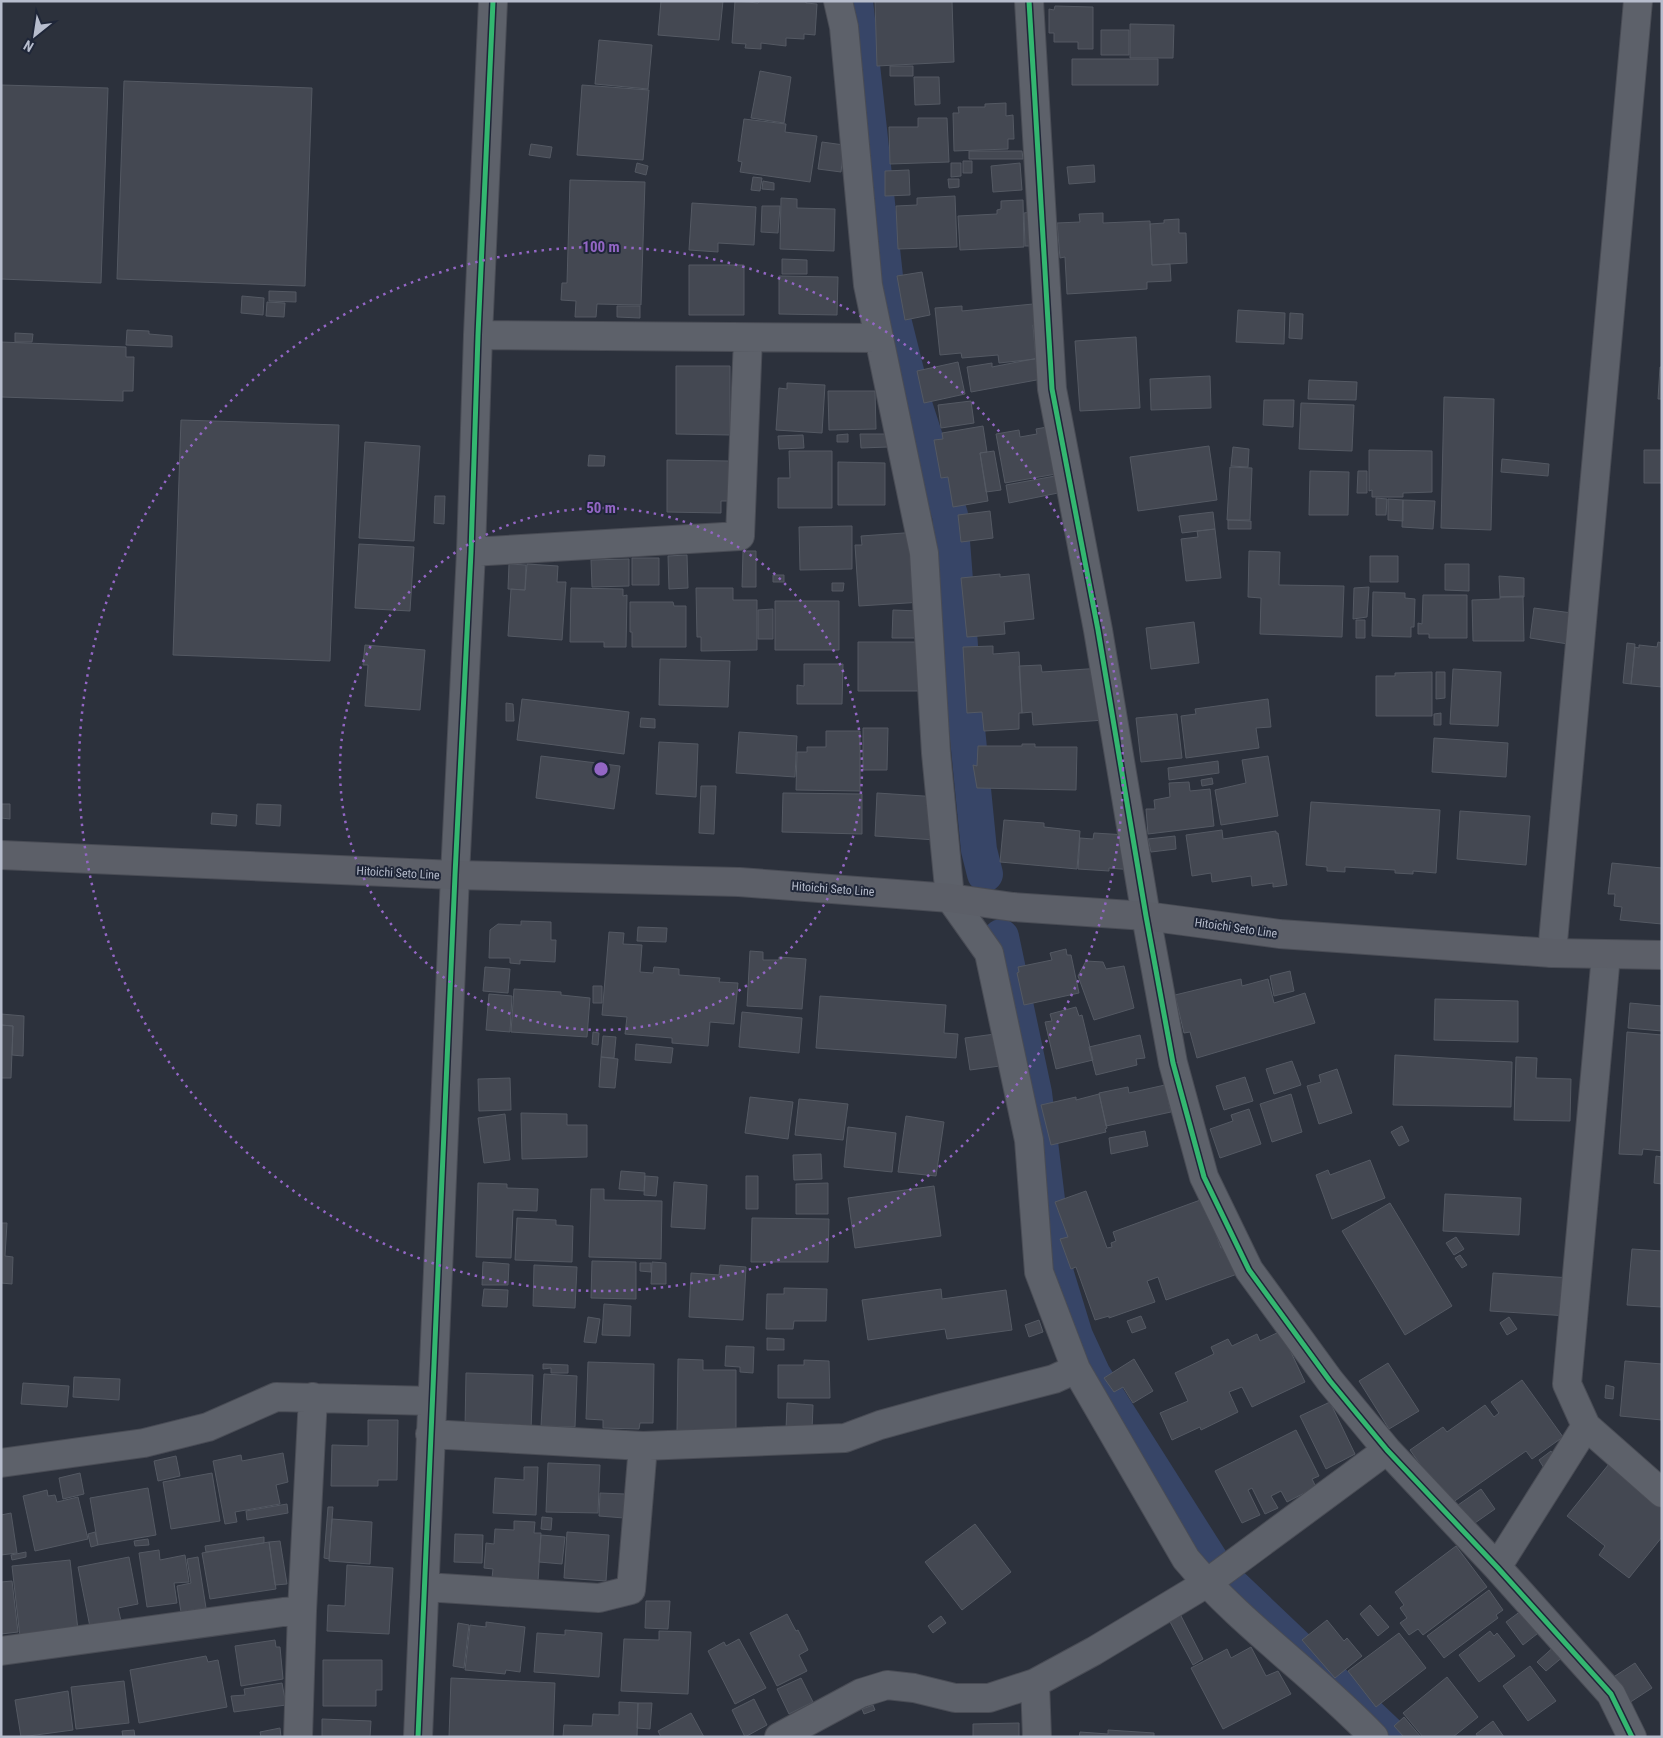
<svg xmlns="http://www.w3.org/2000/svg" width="1663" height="1738" font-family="'Roboto Condensed',sans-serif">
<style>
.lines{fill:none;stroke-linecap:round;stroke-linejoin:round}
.canal{stroke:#374567;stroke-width:36}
.building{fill:#444852;stroke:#545963}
.minor-casing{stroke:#494c55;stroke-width:30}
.secondary-casing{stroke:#494c55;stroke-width:30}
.minor{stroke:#5d616a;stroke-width:28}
.secondary{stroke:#5c5f68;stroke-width:28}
.cycleway-casing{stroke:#1f2638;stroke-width:8}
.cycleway{stroke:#33b770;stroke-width:5}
.ring{fill:none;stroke:#9366c5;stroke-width:2.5;stroke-dasharray:2.5 5}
.labels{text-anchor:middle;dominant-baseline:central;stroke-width:4;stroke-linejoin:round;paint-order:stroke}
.street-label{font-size:12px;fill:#b7bdcd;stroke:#1f2638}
.centre{fill:#9366c5;stroke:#1f2638;stroke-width:2.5}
.ring-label{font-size:15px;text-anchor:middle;font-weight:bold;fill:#9366c5;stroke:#1f2638;stroke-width:4;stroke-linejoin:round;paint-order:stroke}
</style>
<rect width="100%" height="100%" fill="#2c313c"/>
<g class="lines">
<path class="canal" d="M855,1l32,294 28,112 35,108 14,183 15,152 6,24
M1001,937l33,156 22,181 19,62 18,39 119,188
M1229,1583l162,154"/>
</g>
<path class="building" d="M661,1h62l-4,39 -61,-5z
M735,1l23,2 1,-2h47v2l11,1 -2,31 -11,-1v5l-18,-1v8l-25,-3v6l-16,-1 1,-4 -14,-1z
M875,1h77l2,61 -77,4z
M1055,6l38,1v42h-15v-7h-24v-9h-5v-24l5,1z
M1130,24l44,1 -1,33h-43z
M1101,30h28v25h-28z
M599,40l53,5 -4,44 -53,-5z
M1072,59h86v26h-86z
M890,66h23v10h-23z
M760,71l31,6 -7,46 -33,-5z
M914,77h25l1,27 -25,1z
M124,81l188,7 -7,198 -188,-7z
M1,85l107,3 -7,195 -100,-4z
M582,85l67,5 -6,70 -66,-5z
M1006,103v13l7,-1 1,24h-6v10l-54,2 -1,-38h6l-1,-6h27v-3z
M918,118h29l2,44 -59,2 -1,-37h29z
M744,119l42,5 -1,8 32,4 -7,46 -70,-10 2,-10 -4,-1z
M822,142l22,3 -3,27 -23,-3z
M531,144l21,3 -2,11 -21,-3z
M969,151h53l1,8h-54z
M963,161h9v12h-9z
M637,163l11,3 -2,9 -11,-3z
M951,163h10v13l-10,1z
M1020,163l2,27 -29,2 -2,-26z
M1094,165l1,17 -26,2 -2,-17z
M909,170l1,25 -25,1v-25z
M753,177l9,1 -2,13 -9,-1z
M948,179h11v8l-10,1z
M570,180l75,2 -4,123 -44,-1 -1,13h-21l1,-16 -15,-1 1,-17h5z
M763,181l11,2v7l-12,-1z
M955,196l2,51 -59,2 -2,-43 21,-1v-7z
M781,198l16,1v9l38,1 -1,42 -54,-2z
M1023,200l1,47 -64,3 -2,-34 39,-2v-4l4,-1v-8z
M692,203l64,4 -2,38 -36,-2v9l-29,-2z
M762,206h18l-2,27 -17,-1z
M1031,212l1,34h-7l-1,-33z
M1103,213v10l47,-2 2,44 18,-1 1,17 -24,1v7l-80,5 -2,-37 -5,1 -3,-35 23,-1 -1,-8z
M1179,219v14h7l1,30 -35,2 -2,-41 14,-1v-3z
M782,259l25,1v14h-25z
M689,265h55v50h-55z
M922,272l8,43 -25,5 -8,-44z
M779,276l59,1 -1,38 -58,-1z
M269,291l27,1v10l-27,-1z
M242,296l22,2 -1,17 -22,-2z
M267,302l18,1 -1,14 -18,-1z
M1033,304l3,21h-3l3,34 -37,4 -1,-8 -36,3 -1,-5 -21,2 -5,-47 27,-2v5z
M617,306h23v12l-23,-1z
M1238,310l47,3 -1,31 -48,-2z
M1290,313l13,1 -1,25 -13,-1z
M127,330l22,1v3l23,2v11l-46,-2z
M15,333l18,1 -1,8h-17z
M1136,337l4,71 -60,3 -5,-70z
M1,342l125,5v10h8l-1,34h-10v10l-122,-4z
M1038,358l4,21 -71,13 -4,-25 25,-4v4z
M958,362l7,32 -41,9 -7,-32z
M676,366h54v69l-54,-1z
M1660,367h2v32h-4z
M1210,376l1,32 -60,2 -1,-31z
M1309,380l48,2 -1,18 -48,-1z
M787,383l38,2 -3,48 -46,-3 3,-42 8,1z
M828,391h47l1,38 -47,1z
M1444,397l50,2 -3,131 -50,-2z
M1264,400h30l-1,27 -30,-2z
M971,401l3,22 -33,5 -3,-23z
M1301,403l53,2 -2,46 -53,-2z
M181,420l158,5 -9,236 -157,-6z
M983,426l4,26 -7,1 8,48 -35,6 -5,-30 -7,1 -7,-38 9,-1 -1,-6z
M1047,427l9,47 -51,9 -9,-49 23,-4 1,7 17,-3 -1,-5z
M848,434v8h-11v-7z
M860,434h27l1,13 -27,1z
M803,435l1,13 -25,1 -1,-13z
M365,442l55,4 -6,95 -55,-3z
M1209,446l8,54 -79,11 -8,-54z
M1233,447l16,2 -1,18 -17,-1z
M1369,450l63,1v41l-29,1v4h-31v-7l-3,1z
M1644,450h18v33h-18z
M789,451h43v57h-54v-30h12z
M994,451l7,39 -15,2 -6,-39z
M589,455l16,1 -1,10h-16z
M1502,459l47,5 -1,12 -47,-4z
M667,460l62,1v40h-8v12l-54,-1z
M838,462l47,1v42h-47z
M1230,467l22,1 -2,52h-23z
M1310,471l39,1 -1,43h-39z
M1358,471h9v22h-10z
M1055,476l3,17 -49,10 -3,-18z
M435,496h10l-1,28 -10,-1z
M1376,498l11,1 -1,16h-10z
M1388,499l15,1v21l-15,-1z
M1403,500l32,1 -2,28 -31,-2z
M990,511l3,27 -32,4 -3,-27z
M1213,512l2,17 -33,4 -3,-17z
M1228,520l23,1v8h-23z
M852,526v43l-52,1 -1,-43z
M1215,529l6,49 -35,3 -5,-42 17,-2 -1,-6z
M918,532l5,70 -64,4 -4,-61h7l-1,-9z
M359,544l55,3 -4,64 -55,-3z
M743,551h13v36h-14z
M1249,551l31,1 -1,33 65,1 -2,51 -82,-3 1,-36 -13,-1z
M687,555l1,33 -19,1 -1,-33z
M1370,556h28v26h-28z
M632,558h27v27h-27z
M629,559v27l-37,1 -1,-27z
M509,564l17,1 -1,25 -17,-1z
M527,564l31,2 -1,16h9l-4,58 -54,-4 3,-47 14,1z
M1445,564h24v27l-24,-1z
M1000,574v3l29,-3 5,45 -30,3 1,12 -38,3 -6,-59z
M773,575h11v7h-11z
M1499,576l25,2v19h-24z
M832,583h12l-1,8h-11z
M1369,587l-2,30 -14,2 1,-31z
M571,588l52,1v7l4,-1 -1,52h-22v-5h-34z
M696,588h37v12h24v50l-56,1v-14h-4z
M1373,592l32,1v5l10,1 -1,28h-3v10l-39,-1z
M1423,595h44v43h-38v-4h-11v-11l4,1z
M1523,596l1,45h-51l-1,-41 28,-1v-2z
M775,601h64v49h-64z
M630,602h43l1,4h12v41h-54v-15h-2z
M1534,608l38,5 -4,31 -38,-6z
M773,609v30h-15v-29z
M893,610l27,1v27h-28z
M1356,620h9v18h-9z
M1194,622l5,41 -48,6 -5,-41z
M858,642h65v49h-65z
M1658,642l4,1v44l-31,-3 4,-37 4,1v-3l18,2z
M1627,643l8,1 -4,40 -8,-1z
M365,645l60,5 -5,60 -55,-4 3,-41h-5z
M993,646v8l26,-2 3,61h-3v16l-35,2 -2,-19 -15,1 -4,-66z
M660,659l70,2 -2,46 -69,-2z
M804,664h39l-1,40h-45v-19l7,1z
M1041,665l1,7 60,-4 3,52 -72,5 -1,-13 -10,1 -3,-47z
M1453,669l48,3 -3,54 -48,-2z
M1432,672v44h-56v-40h19v-3z
M1436,672h9v26l-9,1z
M522,699l107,13 -5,42 -107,-14z
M1268,699l3,28 -15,1 3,20 -73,10 -5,-42 15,-2 -1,-5z
M506,703l7,1 1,17h-8z
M1441,713v12h-7v-11z
M1177,714l5,44 -41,4 -5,-44z
M641,718l14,1v9l-15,-1z
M863,728h25l-1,42h-24z
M826,731h34v60l-64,-1 1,-38h10v-5h19z
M739,732l58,4 -2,41 -59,-4z
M1434,738l74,5 -2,34 -74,-5z
M659,742l39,2 -2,53 -40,-3z
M1022,744h13v3h42l-1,43 -99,-2 -4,-23 4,1 1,-20h44z
M541,756l79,10 -6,43 -78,-11z
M1268,756l10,60 -57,9 -6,-35 31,-7 -4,-23z
M1218,761l1,12 -50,7 -1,-12z
M1212,778l1,6 -11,2 -1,-6z
M1189,782l1,9 20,-2 4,37 -66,8 -2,-25h9l-1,-9 16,-3 -1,-14z
M701,786h15l-2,48 -15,-1z
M783,793l79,1v40l-80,-2z
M877,793l62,4 -3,43 -61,-4z
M1311,802l129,8 -4,63 -23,-2v3l-18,-1v-3l-50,-3v5l-18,-1v-4l-21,-2z
M1,804h9v15l-9,-1z
M257,804l24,1 -1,21 -24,-2z
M1460,811l70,5 -4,49 -69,-6z
M212,813l25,2 -1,11 -25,-2z
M1004,820l40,3v4l36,4 -3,38 -77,-7z
M1222,830l1,9 53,-8v2h2l9,52 -14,2v-4l-21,3 -1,-10 -39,6 -1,-9 -19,3 -6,-41z
M1094,833l33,2 6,35 -24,-2v3l-31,-2 2,-31 13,1z
M1175,836l1,13 -25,3 -3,-13z
M1612,863l50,5v56l-42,-4 2,-13 -8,-1 1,-12h-7z
M521,921l30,1v18h5l-1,22 -35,-2v4l-10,-1v-5h-21l1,-28 8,-6 23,1z
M638,927l29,1 -1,14 -29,-1z
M609,932l15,1 -1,11 19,1 -2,27 13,1 1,-6 25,2v6l41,3 -1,4 19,1 -4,41 -24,-2 -2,24 -36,-3v-5l-47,-4 2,-17 -25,-2z
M1066,949l1,6h4l8,38 -55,12 -7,-32 2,-1 -1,-5 34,-7 -2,-7z
M750,951l13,1v8h16v-3l27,2 -4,50 -55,-3z
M1086,961l17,1 3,7 18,-3 10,42 -40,12 -16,-44z
M485,967l25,2 -2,24 -25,-2z
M1290,971l4,20 -20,5 -4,-20z
M1241,979l1,7 26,-7 6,24 31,-10 10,30 -118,35 -7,-26 -6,1 -9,-38z
M593,986h9v17h-9z
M514,989l47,3v3l29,3 -3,39 -76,-5z
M489,994l23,2 -2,36 -24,-2z
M820,996l126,9 -2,28 14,1 -2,24 -140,-10z
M1435,999l83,2v41l-84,-2z
M1630,1003l32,3v25l-34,-3z
M1076,1007l3,9 3,-1 11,45 -37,9 -11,-47 7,-1 -2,-7z
M742,1012l60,6 -3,35 -60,-6z
M1,1014l23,2 -1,40 -11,-1 1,-29 -12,-1z
M1,1025l12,1 -2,52h-10z
M593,1032l6,1 -1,12 -6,-1z
M1627,1032l35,3v116l-19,-2 -1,6 -23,-1z
M995,1034l5,32 -30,4 -5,-32z
M1140,1035l5,23 -9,1 1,6 -41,10 -7,-28z
M603,1036l13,1 -2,21 -13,-1z
M636,1044l37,4 -2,15 -36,-3z
M1395,1055l117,7 -1,45 -118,-2z
M601,1057l17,2 -3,29 -16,-1z
M1516,1057l21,1 -1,20 35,1 -1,42 -56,-1z
M1292,1061l9,24 -27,9 -8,-25z
M1337,1069l15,44 -33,11 -12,-38 14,-4 -2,-7z
M1245,1077l8,24 -29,9 -8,-24z
M510,1078l1,32 -32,1 -1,-32z
M1165,1085l6,27 -65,14 -7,-33 29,-6 1,6z
M1099,1094l8,34 -2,1 1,3 -55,13 -10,-40 35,-8v3z
M1291,1094l11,38 -30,10 -12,-38z
M750,1097l43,5 -5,37 -43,-6z
M799,1099l49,5 -5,36 -48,-5z
M1249,1109l12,35 -41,14 -10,-29 23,-8 -2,-6z
M521,1113l46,1v11h20v32l-65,2z
M505,1114l5,46 -26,3 -6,-45z
M906,1116l38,6 -8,54 -38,-4z
M1402,1126l7,15 -10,5 -8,-14z
M848,1127l48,6 -4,39 -48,-5z
M1145,1131l3,15 -37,8 -2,-16z
M821,1154l1,25 -28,1 -1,-25z
M1656,1156l6,1v27l-8,-1z
M1370,1160l15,38 -53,21 -16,-44 12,-5 2,5z
M621,1171l24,2 -1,18 -25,-2z
M645,1176l13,1 -2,19 -12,-1z
M746,1176h12v33h-12z
M674,1182l33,3 -2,44 -34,-2z
M478,1183l29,1v4l31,1 -1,22 -24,-1 -2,48 -35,-1z
M828,1183v31h-32v-30z
M934,1186l7,50 -86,12 -7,-50z
M591,1189h13v11l58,1 -1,58 -72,-2z
M1086,1191l21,57 5,-1 -1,-4 5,-2 -3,-9 90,-33 18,49 9,-3 10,28 -74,27 -8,-23 -11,4 8,21 -46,16v-2l-14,4 -19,-53 -5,2 -11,-30 8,-2 -13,-35z
M1445,1194l76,4 -2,37 -76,-4z
M1390,1203l62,103 -47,29 -63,-104z
M517,1218l39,2v5l17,1 -1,36 -57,-2z
M752,1218l77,1 -1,43h-77z
M1,1223h6l-2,33 8,1 -1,27 -11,-1z
M1456,1237l8,12 -10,6 -8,-12z
M1632,1249l30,2v56l-35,-2z
M1460,1255l7,10 -5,3 -7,-10z
M592,1261l44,1v37l-45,-1z
M483,1262l26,2 -1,21h-26z
M652,1262l14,1v21h-15z
M640,1263h11v9l-11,-1z
M534,1265l43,2 -2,41 -42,-2z
M720,1265l26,2 -3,53 -54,-3 2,-44 28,2z
M1493,1273l78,5 -3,38 -78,-5z
M784,1288l43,1 -1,32h-32l-1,8h-27l1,-35h17z
M484,1289l24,1 -1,17 -25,-1z
M941,1289l1,10 64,-9 6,40 -65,9 -2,-10 -77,11 -6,-40z
M604,1304l27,2 -1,30 -28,-1z
M1141,1316l5,12 -14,5 -5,-12z
M588,1317l12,2 -4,24 -12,-1z
M1509,1317l8,12 -10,6 -7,-12z
M1039,1320l4,12 -14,5 -4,-12z
M1281,1331l24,51 -53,25 -10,-20 -13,5 9,20 -37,18 -1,-3 -28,13 -12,-27 28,-12 -13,-28 39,-19 -3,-7 17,-8 4,7 25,-12 3,7z
M767,1338l17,1v11h-17z
M726,1346l28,1 -1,26 -13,-1v-5l-15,-1z
M678,1359l25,1v10h33v62h-59z
M1134,1359l19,32 -20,12 -10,-16 -9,5 -10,-14z
M804,1360l25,1 1,37h-52v-33h26z
M1625,1361l37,3v56l-42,-4z
M588,1362l66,2 -1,59h-13l-1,6 -36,-1v-8l-17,-1z
M1388,1363l31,48 -30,18 -30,-48z
M543,1364l25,1v8h-17v-5l-8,1z
M466,1373l67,2 -2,55 -66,-2z
M544,1374l33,2 -2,51 -34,-1z
M74,1377l46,2 -1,21 -46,-3z
M1522,1380l41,57 -31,22 -6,-8 -77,54 -39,-55 33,-23 4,5 38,-27 9,12 5,-4 -8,-11z
M23,1383l46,3 -2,21 -46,-3z
M1606,1385l8,2 -1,12 -8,-1z
M1330,1402l25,52 -29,15 -26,-53z
M787,1403l26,2 -1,25h-26z
M368,1420h30l-1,60h-19v6h-47l1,-41 36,1z
M1296,1430l23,46 -7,3 4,8 -29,15 -6,-11 -10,5 7,12 -13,6 -13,-26 -4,2 12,25 -18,8 -27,-52z
M1551,1451l5,8 -12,9 -5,-8z
M283,1453l5,29 -12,3 4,19 -45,8 2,10 -12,2 -12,-63 28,-6 1,6z
M176,1456l4,20 -22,5 -4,-20z
M548,1463l52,2 -2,48 -52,-1z
M1609,1464l53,41v32l-33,41 -30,-23 6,-9 -38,-30z
M524,1467h14l-2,48 -43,-2 2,-35 29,2z
M80,1473l4,21 -21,5 -4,-21z
M212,1473l8,48 -49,8 -8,-47z
M148,1488l8,47 -58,10 -8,-47z
M1481,1489l14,20 -23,16 -14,-20z
M47,1490l1,6 7,-1 2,7 21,-5 10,42 -53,12 -12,-55z
M600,1493l25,1 -1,24 -25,-2z
M287,1504l1,9 -41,7 -1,-9z
M328,1507h5l-4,52 -5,-1z
M11,1513l6,40 -16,2v-40z
M542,1517l10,1 -1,12 -10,-1z
M332,1519l40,3 -2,42 -41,-3z
M514,1521l21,1 -1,11h7l-3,48 -46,-3 1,-9 -9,-1 2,-25 8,1 1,-15 19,1z
M975,1524l36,48 -49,38 -37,-48z
M95,1532l3,13 -7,2 -3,-13z
M567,1532l42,3 -3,46 -42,-3z
M455,1534l28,1 -1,28 -28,-1z
M541,1535l24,2 -3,27 -23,-2z
M264,1537v6l-58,9 -1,-6z
M148,1539l1,6 -14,1 -1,-5z
M280,1541l7,43 -12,1 -6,-43z
M269,1542l7,47 -66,10 -8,-46z
M1456,1546l31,41 -64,48 -5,-6 -9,6 -9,-12 7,-5 -7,-10 4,-3 -9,-13z
M159,1550l1,10 25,-5 4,27 -15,1 3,20 -30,4 -8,-54z
M26,1552v5l-14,3 -1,-5z
M129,1557l9,47 -20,4 3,13 -31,6 -12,-60z
M198,1557l8,51 -25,4 -4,-26 14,-3 -4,-24z
M70,1560l8,70 -58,7 -8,-71z
M347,1565l46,3 -4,66 -62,-3 1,-26 17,1z
M12,1581l6,51 -17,2v-52z
M1489,1590l14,20 -7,5 2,3 -54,40 -17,-22z
M646,1601h24l-2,28 -23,-1z
M1370,1605l19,22 -11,9 -18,-22z
M1525,1608l17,22 -19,15 -17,-23z
M787,1614l9,17 2,-1 10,20 -9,5 8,16 -30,15 -27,-53z
M1180,1614l23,45 -10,6 -24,-45z
M941,1616l5,7 -13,10 -5,-7z
M1327,1620l17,21 3,-3 15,18 -27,22 -33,-38z
M486,1622l39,5 -5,45 -14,-2 -1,4 -40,-4 5,-45 16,2z
M458,1623l11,2 -5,43 -11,-2z
M565,1630l37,3 -3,44 -65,-5 3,-39 28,2z
M659,1631l32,1 -3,62 -67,-3 3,-52 35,1z
M1490,1631l4,5 3,-3 18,23 -36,26 -20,-27z
M1399,1633l27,35 -50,39 -28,-36z
M739,1639l27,49 -31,16 -27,-53 16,-9 2,4z
M275,1640l1,7h4l3,32 -42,7 -6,-40z
M1557,1644l8,11 -19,16 -9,-9z
M1251,1647l15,29 12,-5 13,23 -68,35 -32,-61 36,-19 4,9z
M206,1656l2,6 10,-2 9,47 -88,16 -9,-53z
M323,1660h59v30h-6v16h-53z
M1635,1663l17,25 -23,15 -17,-25z
M1530,1666l26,35 -28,20 -25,-35z
M1447,1677l31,40 -25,20h-30l-20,-24z
M451,1678l104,5 -2,54h-104z
M801,1678l12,24 -24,12 -12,-25z
M124,1681l5,42 -53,6 -5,-42z
M282,1683l4,22 -52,7 -3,-16 14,-1 -1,-6z
M68,1691l5,39 -52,7 -6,-37z
M754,1699l13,26 -22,12 -13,-27z
M619,1702l19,1 -1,34h-74l1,-12 28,1 1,-12 26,1z
M638,1703h14l-2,26 -13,-1z
M873,1705l2,5 -11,4 -2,-5z
M691,1713l13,24h-43l-3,-6z
M1404,1717l17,20h-17l-10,-11z
M322,1719l49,2 -1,16h-48z
M1493,1721l11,16h-26l-2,-3z
M1019,1723v14h-46v-13z
M280,1728l1,9h-20l-1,-5z
M134,1730l1,7h-12l-1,-6z
M1108,1730l46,3v4h-75l1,-5 28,2z"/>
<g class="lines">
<g class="minor-casing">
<path id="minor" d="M838,1l6,26 24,258 56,268 12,200 14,145 39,55 40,187 10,132 37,97 110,190c56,67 128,115 188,178
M1029,1l23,388 46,241 48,286 27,147 31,114 45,93 81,111 57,69 110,117 114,127 21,43
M478,335l400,3
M471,552l269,-16 8,-198
M1552,953l86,-952
M1606,955l-39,429 19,42 76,67
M430,1434l213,12 202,-8 35,-13 65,-18 109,-28 22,-10
M1,1463l143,-20 64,-16 68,-30 156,4
M1497,1567l89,-141
M425,1587l174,11 32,-8 12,-144
M1,1651l282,-39 19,-1
M1035,1683l2,54
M298,1737l4,-126 11,-214
M418,1737l37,-862 16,-323 7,-217 15,-334
M779,1737l82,-44 26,-8 27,3 41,10h34l46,-15 59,-32 113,-68 180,-133"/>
</g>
<g class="secondary-casing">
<path id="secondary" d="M1,855l454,20 284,7 211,16 63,9 133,9 134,18 272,19 110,2"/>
</g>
<use href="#minor" class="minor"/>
<use href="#secondary" class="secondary"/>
<g class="cycleway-casing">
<path id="cycleway" d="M1029,1l23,388 46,241 48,286 27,147 31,114 45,93 81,111 57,69 110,117 114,127 21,43
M418,1737l37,-862 16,-323 7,-217 15,-334"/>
</g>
<use href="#cycleway" class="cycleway"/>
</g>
<g class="ring">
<circle cx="601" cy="769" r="261"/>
<circle cx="601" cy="769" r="522"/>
</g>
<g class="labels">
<g class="street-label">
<text transform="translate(398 873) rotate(3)">Hitoichi Seto Line</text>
<text transform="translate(833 889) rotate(4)">Hitoichi Seto Line</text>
<text transform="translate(1236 928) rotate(8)">Hitoichi Seto Line</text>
</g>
</g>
<circle cx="601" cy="769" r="8" class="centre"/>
<g class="ring-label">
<text x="601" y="252">100 m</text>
<text x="601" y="513">50 m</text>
</g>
<rect width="1663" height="1738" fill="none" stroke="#b7bdcd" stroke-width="5"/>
<g transform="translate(35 35) rotate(210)" stroke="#1f2638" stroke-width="4" paint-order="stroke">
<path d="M0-4L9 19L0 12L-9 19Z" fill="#b7bdcd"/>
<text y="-8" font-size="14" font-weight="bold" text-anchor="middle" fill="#b7bdcd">N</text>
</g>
</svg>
